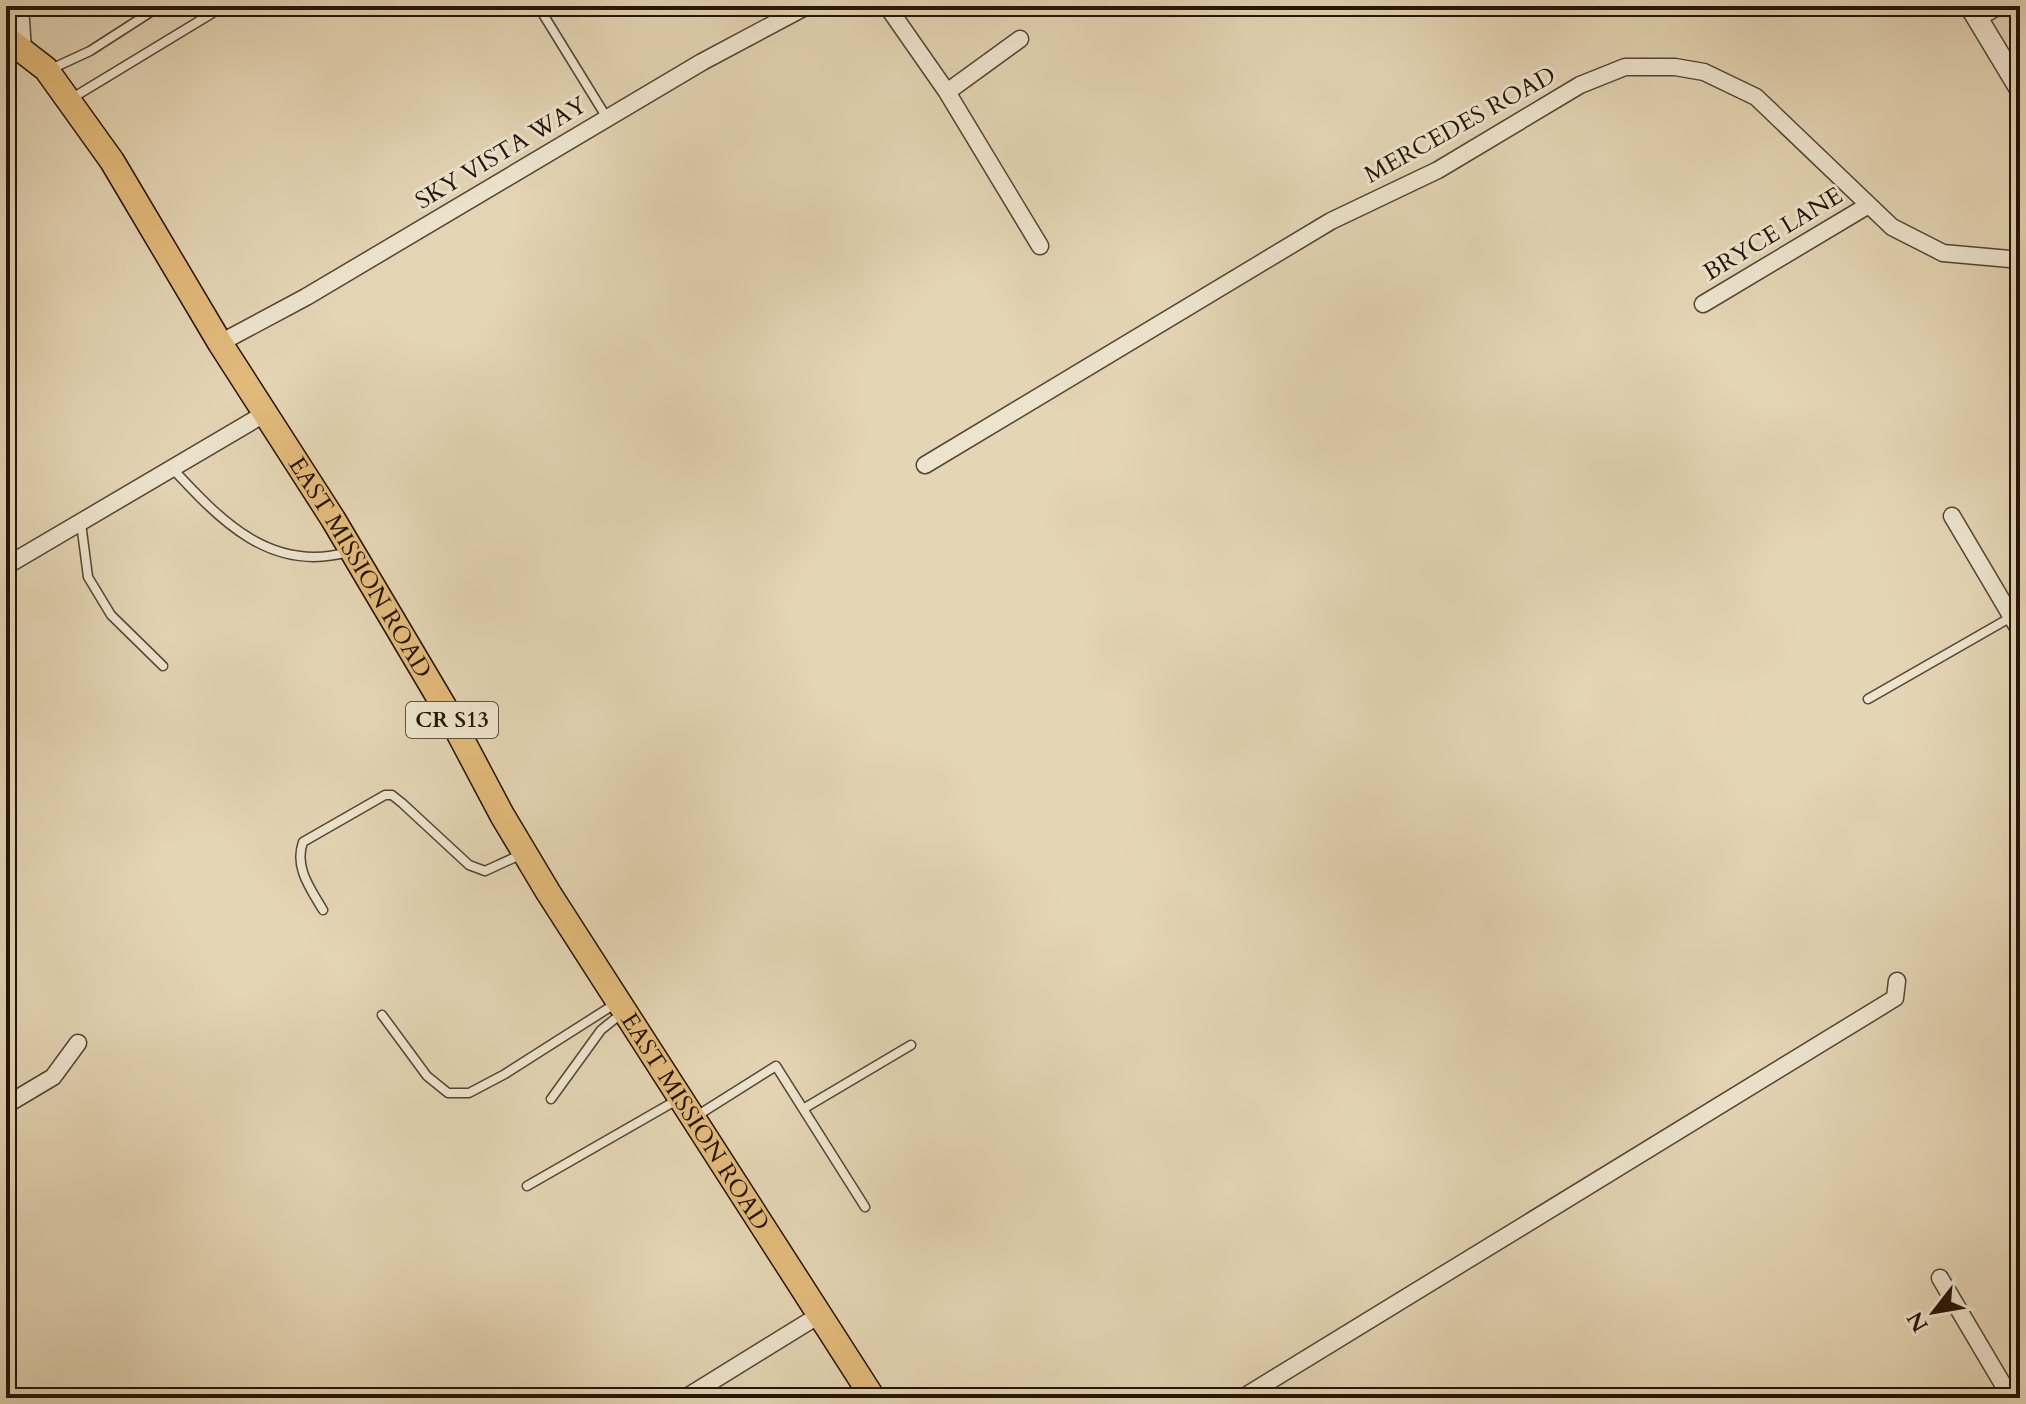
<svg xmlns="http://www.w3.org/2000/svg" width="2026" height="1404" font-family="Cardo,serif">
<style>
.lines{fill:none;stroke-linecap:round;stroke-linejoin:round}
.service-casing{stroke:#534532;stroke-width:11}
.minor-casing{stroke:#534532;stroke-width:19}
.tertiary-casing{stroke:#534532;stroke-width:23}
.primary-casing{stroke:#231506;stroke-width:27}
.service{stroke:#ede4ce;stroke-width:8}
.minor{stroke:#ede4ce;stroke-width:16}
.tertiary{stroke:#ede4ce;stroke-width:20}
.primary{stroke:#e2ba7a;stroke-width:24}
.labels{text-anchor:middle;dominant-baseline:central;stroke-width:6;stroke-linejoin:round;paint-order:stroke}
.shield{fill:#ede4ce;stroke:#605342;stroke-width:2}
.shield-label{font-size:22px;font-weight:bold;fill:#231506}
.street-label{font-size:24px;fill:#231506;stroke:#ede4ce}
</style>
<rect width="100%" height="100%" fill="#e4d5b4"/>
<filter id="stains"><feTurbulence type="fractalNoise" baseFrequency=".0025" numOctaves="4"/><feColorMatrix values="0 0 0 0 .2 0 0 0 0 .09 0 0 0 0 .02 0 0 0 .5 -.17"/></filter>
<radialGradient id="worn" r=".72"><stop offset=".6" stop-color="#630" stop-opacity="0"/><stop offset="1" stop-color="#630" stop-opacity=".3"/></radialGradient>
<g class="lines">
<g class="service-casing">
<path id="service" d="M538,6l69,112
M51,69l39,-18 70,-45
M69,100l155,-94
M172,468c48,52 99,106 176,84
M81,523l7,54 23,38 52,51
M1868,699l152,-87
M323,910c-13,-22 -29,-43 -20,-68l82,-47h7l10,8 67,62 16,6 35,-16
M382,1015l45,61 21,17h21l36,-19 113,-72
M551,1099l50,-69 20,-16
M803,1109l108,-64
M695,1117l81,-51 89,141
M527,1186l150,-86"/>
</g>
<g class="minor-casing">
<path id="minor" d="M887,6l60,86 93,154
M1976,19l23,-13
M947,92l73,-53
M1703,304l164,-98
M220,343l86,-46 396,-235 105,-56
M925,465l406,-244 107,-51 142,-85 45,-18h50l29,5 52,25 136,130 51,26 67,6 10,-3
M1952,516l68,115
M6,566l260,-153
M6,1105l47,-28 25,-34
M1940,1278l71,120
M685,1398l136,-84
M1242,1398l653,-400 2,-17"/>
</g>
<g class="tertiary-casing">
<path id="tertiary" d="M18,6l3,44
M1970,6l50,83"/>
</g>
<g class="primary-casing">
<g id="primary">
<path id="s1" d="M6,38l40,31 66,92 108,182 113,176 115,194 54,102 46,77 325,506"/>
</g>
</g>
<use href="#service" class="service"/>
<use href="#minor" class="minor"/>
<use href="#tertiary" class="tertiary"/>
<use href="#primary" class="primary"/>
</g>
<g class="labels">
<rect class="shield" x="406" y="702" width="92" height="36" rx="6"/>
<g class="shield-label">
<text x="452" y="720">CR S13</text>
</g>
<g class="street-label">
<text transform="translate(1460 125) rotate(-29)">MERCEDES ROAD</text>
<text transform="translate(501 153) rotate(-31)">SKY VISTA WAY</text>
<text transform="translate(1773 234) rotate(-31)">BRYCE LANE</text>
<text stroke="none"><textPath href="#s1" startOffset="640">EAST MISSION ROAD</textPath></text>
<text stroke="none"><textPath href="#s1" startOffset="1288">EAST MISSION ROAD</textPath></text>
</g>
</g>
<rect width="2026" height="1404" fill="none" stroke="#e4d5b4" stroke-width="32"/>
<rect x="8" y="8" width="2010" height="1388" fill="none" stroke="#231506" stroke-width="4"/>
<rect x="16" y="16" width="1994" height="1372" fill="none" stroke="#231506" stroke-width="2"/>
<g transform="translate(1934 1312) rotate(239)" stroke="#ede4ce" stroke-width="6" paint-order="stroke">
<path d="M0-6L14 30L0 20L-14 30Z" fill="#231506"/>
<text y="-12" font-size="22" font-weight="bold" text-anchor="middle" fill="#231506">N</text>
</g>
<rect width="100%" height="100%" filter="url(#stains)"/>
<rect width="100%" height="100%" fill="url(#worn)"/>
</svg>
